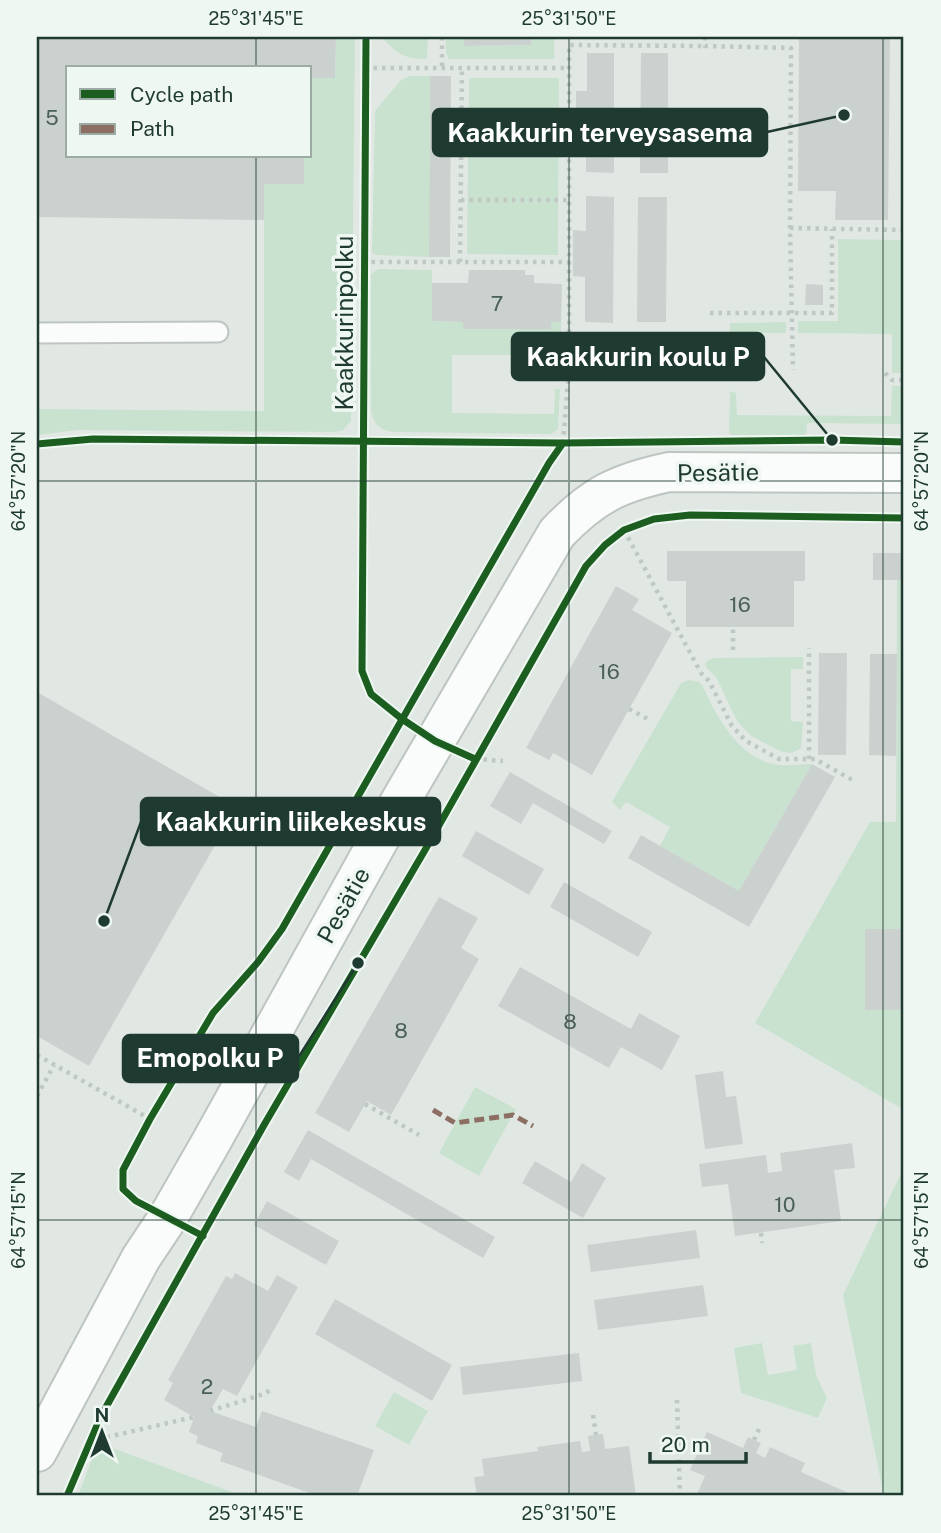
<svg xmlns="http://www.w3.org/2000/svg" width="941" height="1533" font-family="'Public Sans',sans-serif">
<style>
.green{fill:#c9e2cf}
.building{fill:#cbd1ce}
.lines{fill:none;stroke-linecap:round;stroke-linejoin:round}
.service-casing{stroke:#bec5c1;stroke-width:23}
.minor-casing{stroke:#bec5c1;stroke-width:42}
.path{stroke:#bfc8c4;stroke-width:4.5;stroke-dasharray:3.5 5;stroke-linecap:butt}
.service{stroke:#fafcfb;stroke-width:19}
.minor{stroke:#fafcfb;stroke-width:38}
.quiet{stroke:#8d6e63;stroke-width:5;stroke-dasharray:10 5;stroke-linecap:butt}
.cycleway-casing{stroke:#eff7f2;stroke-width:11}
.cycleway{stroke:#1b5e20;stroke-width:7}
.ticks{fill:none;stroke:#1f3b31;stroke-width:2;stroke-opacity:0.45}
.labels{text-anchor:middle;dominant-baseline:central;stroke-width:7;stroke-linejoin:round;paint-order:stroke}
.number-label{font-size:21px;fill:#4a6058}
.street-label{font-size:24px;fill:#1f3b31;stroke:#eff7f2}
.leader{fill:none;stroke:#1f3b31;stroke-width:2.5}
.callout-dot{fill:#1f3b31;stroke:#eff7f2;stroke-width:2.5}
.callout{fill:#1f3b31;stroke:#1f3b31;stroke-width:2.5}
.callout-label{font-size:26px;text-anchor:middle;font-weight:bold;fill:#fff}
.neatline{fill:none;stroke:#1f3b31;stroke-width:2.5}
.ticks-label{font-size:18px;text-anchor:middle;fill:#1f3b31}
</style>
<rect width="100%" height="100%" fill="#e1e8e4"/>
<path class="green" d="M336,37h19l-4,384 -8,9 -8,2 -257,-2 -41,5v-26l227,2v-227h40v-28h6v-78h25z
M381,37h47l-1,22c-24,0 -29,-5 -46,-22z
M446,37h18l1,9 65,-1 1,-8h23v22h-105l-3,-6z
M410,76h20l-1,181 -53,-2 -4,-2 3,-142 26,-31z
M469,78h90l-1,177 -91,-1z
M838,239l66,1v133h-12v-39l-94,-1v-12h40z
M378,269l54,1v51l31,1v7h88v-7h10v33h-109v58l102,1 1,-25h5l-2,40 -7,5 -159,-2c-13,-2 -19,-9 -21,-22v-136z
M786,322v11h-49l-1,24 -6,-1v-33z
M892,386h12v38l-97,-1 -1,12h-75l-2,-3 1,-41 6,2 1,22 154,1z
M897,580h4v56l3,7v286h-39v81h39v100l-149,-87 115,-201h26z
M803,657v12h-12v52l12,1 -2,26 -9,5 -10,-1 -31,-16 -14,-15 -21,-44 -11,-11 1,-4 7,-4z
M689,680l10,2 3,3c15,32 37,75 77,80 11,1 22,-1 33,-1l-73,127 -79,-45 10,-19 -44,-25 -6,8 -8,-8 69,-119z
M475,1087l41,22 -37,67 -40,-23z
M904,1167v329h-20l-41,-201z
M762,1343l6,32 29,-5 -4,-24 18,-3 5,32 11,23 -9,20 -77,-25 -7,-45z
M394,1392l34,19 -19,34 -34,-19z
M97,1445h7l139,51h-165z"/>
<path class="building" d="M37,37h299l-1,41h-25v-10h-242v88h236v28h-40v36l-227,-3z
M464,37h67v8l-67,1z
M799,37h91l-2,183h-53l1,-29h-38z
M587,53h27v120l-28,-1v-35h-10v-46h11z
M641,53h27v120h-28z
M430,76h21l-1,181h-21z
M586,196l28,1 -1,126 -28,-1v-45l-12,-1v-46l13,1z
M638,197h29l-1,125h-29z
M469,270h56v5h9v8l28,1 -1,38h-10v7h-88v-7l-31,-1v-38h36z
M806,284l17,1v20h-18z
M667,551h138v30h-11v46h-108v-46h-19z
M873,553h28v27h-28z
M616,586l23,13 -7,11 40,23 -80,142 -39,-22 -4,7 -23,-12z
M819,653h28l-1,102h-28z
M870,654h27l-1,102 -27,-1z
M37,692l200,115 -148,259 -52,-30z
M812,764l23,13 -86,150 -121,-69 13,-23 98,56z
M510,772l102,59 -8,13 -71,-41 -12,21 -31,-18z
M476,831l68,38 -15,26 -67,-39z
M564,882l88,50 -14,25 -88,-50z
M439,897l39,21 -17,30 18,11 -88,156 -24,-14 -18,31 -34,-19z
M865,929h39v81h-39z
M520,967l111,62 8,-16 41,23 -18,34 -41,-23 -12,21 -111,-62z
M723,1071l3,26 10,-1 7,48 -38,5 -10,-74z
M308,1130l187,107 -12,21 -172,-99 -12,22 -15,-9z
M852,1143l3,25 -21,2 7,51 -106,15 -7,-52 -26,3 -3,-23 67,-9 2,18 14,-2 -2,-18z
M535,1161l36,21 11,-19 24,15 -23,40 -61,-35z
M267,1201l72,40 -13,24 -72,-40z
M696,1230l4,28 -109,14 -4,-27z
M235,1273l33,18 9,-16 21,12 -61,109 -14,-7 -13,22 46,16 6,-16 112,39 -17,46h-39l-98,-35 3,-8 -27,-10 2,-7 -9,-4 5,-15 -30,-17 9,-17 -5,-3 58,-104 6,3z
M703,1285l5,31 -110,14 -4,-30z
M335,1299l117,66 -20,36 -117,-67z
M579,1353l3,28 -119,14 -3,-28z
M707,1432l36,16 5,-11 6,3 7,3 -5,10 9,5 5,-11 35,16 -4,9 48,21 -1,3h-146l-5,-2 8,-18 -15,-6z
M603,1434l2,15 24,-3 7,50h-159l-3,-19 10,-1 -2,-17 56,-8 -1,-4 43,-6 2,11 8,-1 -2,-15z"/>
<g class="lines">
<g class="service-casing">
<path id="service" d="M37,333l181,-1"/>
</g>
<g class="minor-casing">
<path id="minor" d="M37,1452l104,-194 26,-39 43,-75 192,-346 155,-265c36,-38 61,-50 112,-61l235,1"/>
</g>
<path class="path" d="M442,37v31
M705,37v9l86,2 -1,180 3,142
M365,68h204
M462,121l107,1
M461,200h108
M790,228l113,2
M903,230l1,-193
M363,262h206
M460,262l2,-194
M710,313h122v-84
M885,373l7,7h12
M563,443l6,-73v-325l136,1
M624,530l77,143 8,8 23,45 14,15 33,18h36l41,23
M733,650v-23
M629,709l21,11
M475,759l28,2
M809,759v-111
M37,1055l113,64
M37,1096l17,-31
M365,1104l54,31
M761,1233l1,10
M677,1400l3,96
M210,1411l54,-17 8,-5
M593,1415l3,20
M754,1440l5,-11
M90,1441l104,-24"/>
<use href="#service" class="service"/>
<use href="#minor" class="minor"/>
<path class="quiet" d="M433,1110l22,13 58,-8 20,11"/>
<g class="cycleway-casing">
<path id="cycleway" d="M366,37l-4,634 9,23 31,25 33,22 40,18
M37,444l56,-5 470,4 269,-3 72,2
M203,1236l-67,-35 -13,-12v-19l27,-51 63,-106 45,-51 24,-33 267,-466 14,-20
M67,1496l34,-80 163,-291 161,-275 161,-284 19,-21 19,-15 30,-11 36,-4 214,3"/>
</g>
<use href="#cycleway" class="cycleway"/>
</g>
<path class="ticks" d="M256,37v31M569,37v1459M883,37v1459M256,156v1340M37,481h867M37,1220h867"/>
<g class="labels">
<g class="number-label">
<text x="52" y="117">5</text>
<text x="497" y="303">7</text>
<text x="740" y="604">16</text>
<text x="609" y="671">16</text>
<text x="570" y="1021">8</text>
<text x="401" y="1030">8</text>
<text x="785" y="1204">10</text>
<text x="207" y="1386">2</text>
</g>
<g class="street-label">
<text transform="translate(344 323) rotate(-90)">Kaakkurinpolku</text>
<text transform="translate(718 472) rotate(-1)">Pesätie</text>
<text transform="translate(343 905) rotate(-61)">Pesätie</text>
</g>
</g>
<path class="leader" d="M844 115L767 132M832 440L764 357M104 921L141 822M358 963L298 1058"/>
<g class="callout-dot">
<circle cx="844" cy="115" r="7"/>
<circle cx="832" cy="440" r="7"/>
<circle cx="104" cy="921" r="7"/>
<circle cx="358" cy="963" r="7"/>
</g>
<g class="callout">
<rect x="433" y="109" width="334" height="47" rx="7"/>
<rect x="512" y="333" width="252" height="47" rx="7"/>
<rect x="141" y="798" width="299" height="47" rx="7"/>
<rect x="123" y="1035" width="175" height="47" rx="7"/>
</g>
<g class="callout-label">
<text x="600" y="142">Kaakkurin terveysasema</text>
<text x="638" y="366">Kaakkurin koulu P</text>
<text x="291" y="831">Kaakkurin liikekeskus</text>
<text x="210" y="1067">Emopolku P</text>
</g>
<rect width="941" height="1533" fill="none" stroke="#eff7f2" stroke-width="77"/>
<rect x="66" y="66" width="245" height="91" fill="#eff7f2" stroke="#9caca5" stroke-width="2"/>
<rect x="80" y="89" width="35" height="10" fill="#1b5e20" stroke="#9caca5" stroke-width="2"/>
<text x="130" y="102" font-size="21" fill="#1f3b31">Cycle path</text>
<rect x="80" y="124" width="35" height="10" fill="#8d6e63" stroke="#9caca5" stroke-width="2"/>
<text x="130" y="136" font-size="21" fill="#1f3b31">Path</text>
<g transform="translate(102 1432)" stroke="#eff7f2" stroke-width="5" paint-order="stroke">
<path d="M0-5L12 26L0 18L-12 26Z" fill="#1f3b31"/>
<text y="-10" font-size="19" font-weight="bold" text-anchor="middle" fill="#1f3b31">N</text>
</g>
<path d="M650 1452v10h96v-10" fill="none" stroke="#1f3b31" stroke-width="3.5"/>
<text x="661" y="1452" font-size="21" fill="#1f3b31" stroke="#eff7f2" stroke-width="5" paint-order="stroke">20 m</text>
<rect x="38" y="38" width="864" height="1456" class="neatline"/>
<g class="ticks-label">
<text x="256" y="25">25°31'45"E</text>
<text x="569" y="25">25°31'50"E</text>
<text transform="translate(19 481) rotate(-90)" y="6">64°57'20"N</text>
<text transform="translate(922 481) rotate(-90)" y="6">64°57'20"N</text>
<text transform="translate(19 1220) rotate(-90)" y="6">64°57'15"N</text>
<text transform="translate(922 1220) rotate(-90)" y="6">64°57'15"N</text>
<text x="256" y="1520">25°31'45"E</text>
<text x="569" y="1520">25°31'50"E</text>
</g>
</svg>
